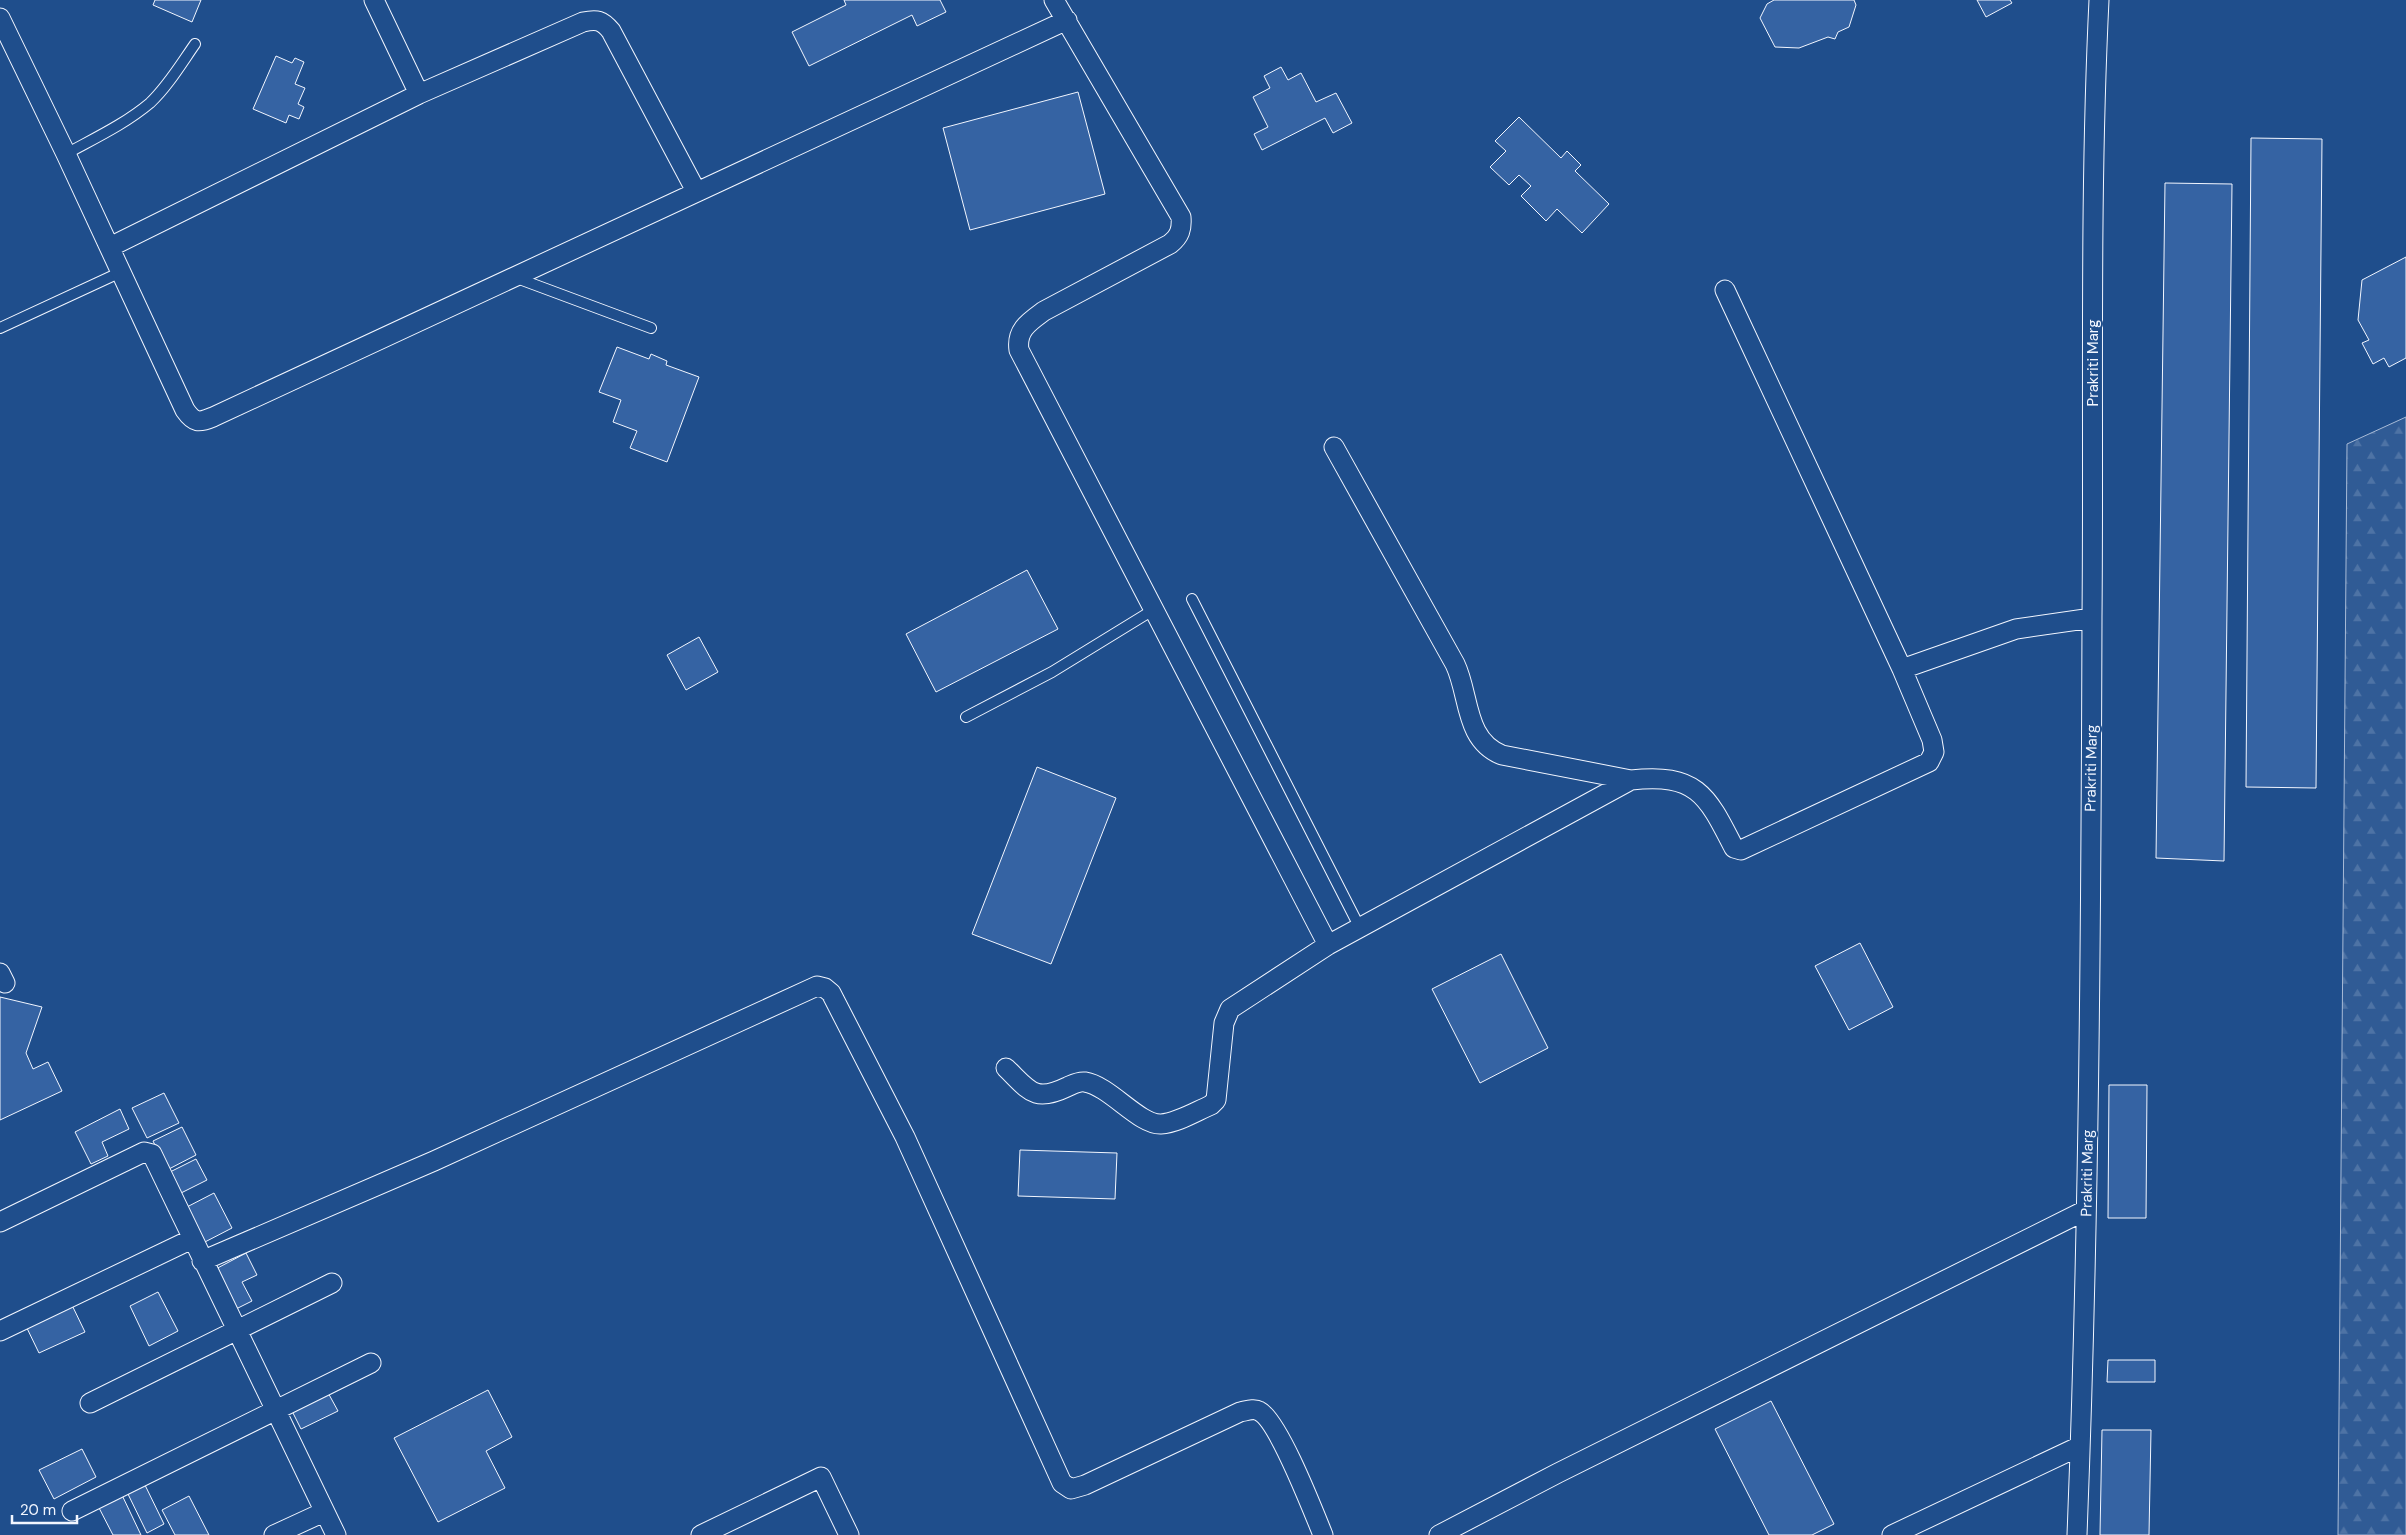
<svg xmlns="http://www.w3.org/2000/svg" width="2406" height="1535" font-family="'DM Sans',sans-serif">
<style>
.forest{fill:url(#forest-firs);stroke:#a8bbd7}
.building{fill:#3563a3;stroke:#f2f6ff}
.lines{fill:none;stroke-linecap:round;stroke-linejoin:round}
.service-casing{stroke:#f2f6ff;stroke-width:12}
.minor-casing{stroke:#f2f6ff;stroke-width:21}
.service{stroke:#1f4e8c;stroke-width:10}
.minor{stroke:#1f4e8c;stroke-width:19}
.labels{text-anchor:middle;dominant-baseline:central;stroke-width:4;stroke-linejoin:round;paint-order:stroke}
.street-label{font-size:15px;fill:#f2f6ff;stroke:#1f4e8c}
</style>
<defs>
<pattern id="forest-firs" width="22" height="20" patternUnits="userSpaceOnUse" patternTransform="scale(1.25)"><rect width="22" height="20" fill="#305b95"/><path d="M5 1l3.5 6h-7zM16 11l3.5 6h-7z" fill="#4e73a5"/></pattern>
</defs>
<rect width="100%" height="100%" fill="#1f4e8c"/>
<path class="forest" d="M2406,417v1118h-68l9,-1091z"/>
<path class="building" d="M155,0h46l-9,22 -39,-17z
M844,0h96l6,12 -29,14 -5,-11 -103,51 -17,-34 54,-27z
M1774,0h80l2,5 -7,22 -11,5 -3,7 -7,-2 -29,11 -24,-1 -15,-29 7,-14z
M1977,0h33l2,3 -26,14z
M276,56l16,7 3,-5 9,4 -9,22 10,4 -7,16 6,3 -5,12 -10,-4 -3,8 -33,-14z
M1281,67l7,13 13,-7 15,29 20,-9 16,30 -19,10 -8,-15 -63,32 -8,-16 14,-7 -15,-30 17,-9 -6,-12z
M1078,92l27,102 -135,36 -27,-102z
M1519,117l42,41 6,-7 14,14 -6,6 34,33 -27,29 -25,-24 -11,12 -25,-25 10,-10 -12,-11 -10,10 -19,-18 16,-16 -11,-10z
M2251,138l71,1 -6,649 -70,-1z
M2165,183l67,1 -8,677 -68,-3z
M2406,257v101l-17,9 -5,-9 -11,6 -11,-21 7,-3 -11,-20 4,-40z
M617,347l32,12 2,-5 16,7 -1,4 33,12 -32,85 -37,-14 7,-17 -24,-9 8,-22 -22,-8z
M1027,570l31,59 -122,63 -30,-58z
M699,637l19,35 -32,18 -19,-35z
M1037,767l79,31 -65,166 -79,-30z
M1860,943l33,64 -44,23 -34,-64z
M1501,954l47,94 -68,35 -48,-94z
M0,997l42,10 -16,46 7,16 15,-7 14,29 -62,29z
M2109,1085h38l-1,133h-38z
M164,1093l15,30 -32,15 -15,-30z
M120,1109l9,20 -27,13 6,14 -17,8 -16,-32z
M182,1127l14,28 -29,15 -14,-29z
M1020,1150l97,3 -2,46 -97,-3z
M196,1159l11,21 -30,15 -11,-21z
M214,1193l18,35 -31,16 -18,-35z
M246,1253l11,22 -15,7 10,19 -22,11 -20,-40z
M158,1292l20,39 -29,15 -19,-40z
M70,1301l15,31 -46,21 -15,-31z
M2108,1360h47v22h-48z
M326,1389l12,22 -37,18 -11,-22z
M488,1390l24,47 -26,14 19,37 -67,34 -44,-84z
M1771,1401l63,123 -22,11h-43l-54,-106z
M2102,1430h49l-2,105h-49z
M82,1449l14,28 -42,22 -15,-29z
M143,1481l21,43 -17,9 -21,-43z
M121,1493l20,42h-28l-16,-31z
M189,1496l20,39h-34l-13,-25z"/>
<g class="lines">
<g class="service-casing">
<path id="service" d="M66,154c29,-16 59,-30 84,-51 18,-17 31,-39 45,-59
M514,277l137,51
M0,328l121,-56
M1192,599l168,329
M966,717l86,-45 101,-62"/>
</g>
<g class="minor-casing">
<path id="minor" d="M374,0l45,94
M1054,0l127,217c1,12 -1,19 -11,27l-126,67c-15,11 -28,19 -25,39l309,595
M0,18l66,136 119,256c9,13 14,13 28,7l854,-397
M110,247l309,-153 164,-72c14,-3 19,-2 28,9l85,160
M1334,447l121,217c15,31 9,76 47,91l129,25
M1902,669l114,-40 76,-11
M0,973l5,10
M1006,1068c23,22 28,35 61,19 5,-2 11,-6 18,-5 25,4 54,43 76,42 16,-1 34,-12 50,-19l5,-5 8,-77 6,-14 98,-64 303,-165c66,-7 76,15 103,68l7,2 188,-88 5,-10 -2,-12 -30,-71 -177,-379
M0,1222l144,-70 8,2 184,381
M202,1261l232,-100 383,-175 8,2 6,5 74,144 157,346 9,6 14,-4 155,-73c6,-1 14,-4 19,-1 19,9 55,102 64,124
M0,1331l192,-92
M90,1403l242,-120
M72,1511l299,-148
M274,1535l50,-23
M701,1535l120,-58 28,58
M1439,1535l119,-62 528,-263
M1892,1535l188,-89
M2077,1535c12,-306 14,-612 15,-918 2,-206 -3,-412 7,-617"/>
</g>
<use href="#service" class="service"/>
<use href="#minor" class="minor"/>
</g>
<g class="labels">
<g class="street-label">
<text transform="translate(2093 363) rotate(-90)">Prakriti Marg</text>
<text transform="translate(2091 768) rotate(-89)">Prakriti Marg</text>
<text transform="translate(2087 1173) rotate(-89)">Prakriti Marg</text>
</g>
</g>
<path d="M12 1515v8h65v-8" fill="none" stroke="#f2f6ff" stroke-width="2.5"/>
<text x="20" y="1515" font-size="15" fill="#f2f6ff" stroke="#1f4e8c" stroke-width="4" paint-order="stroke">20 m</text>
</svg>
